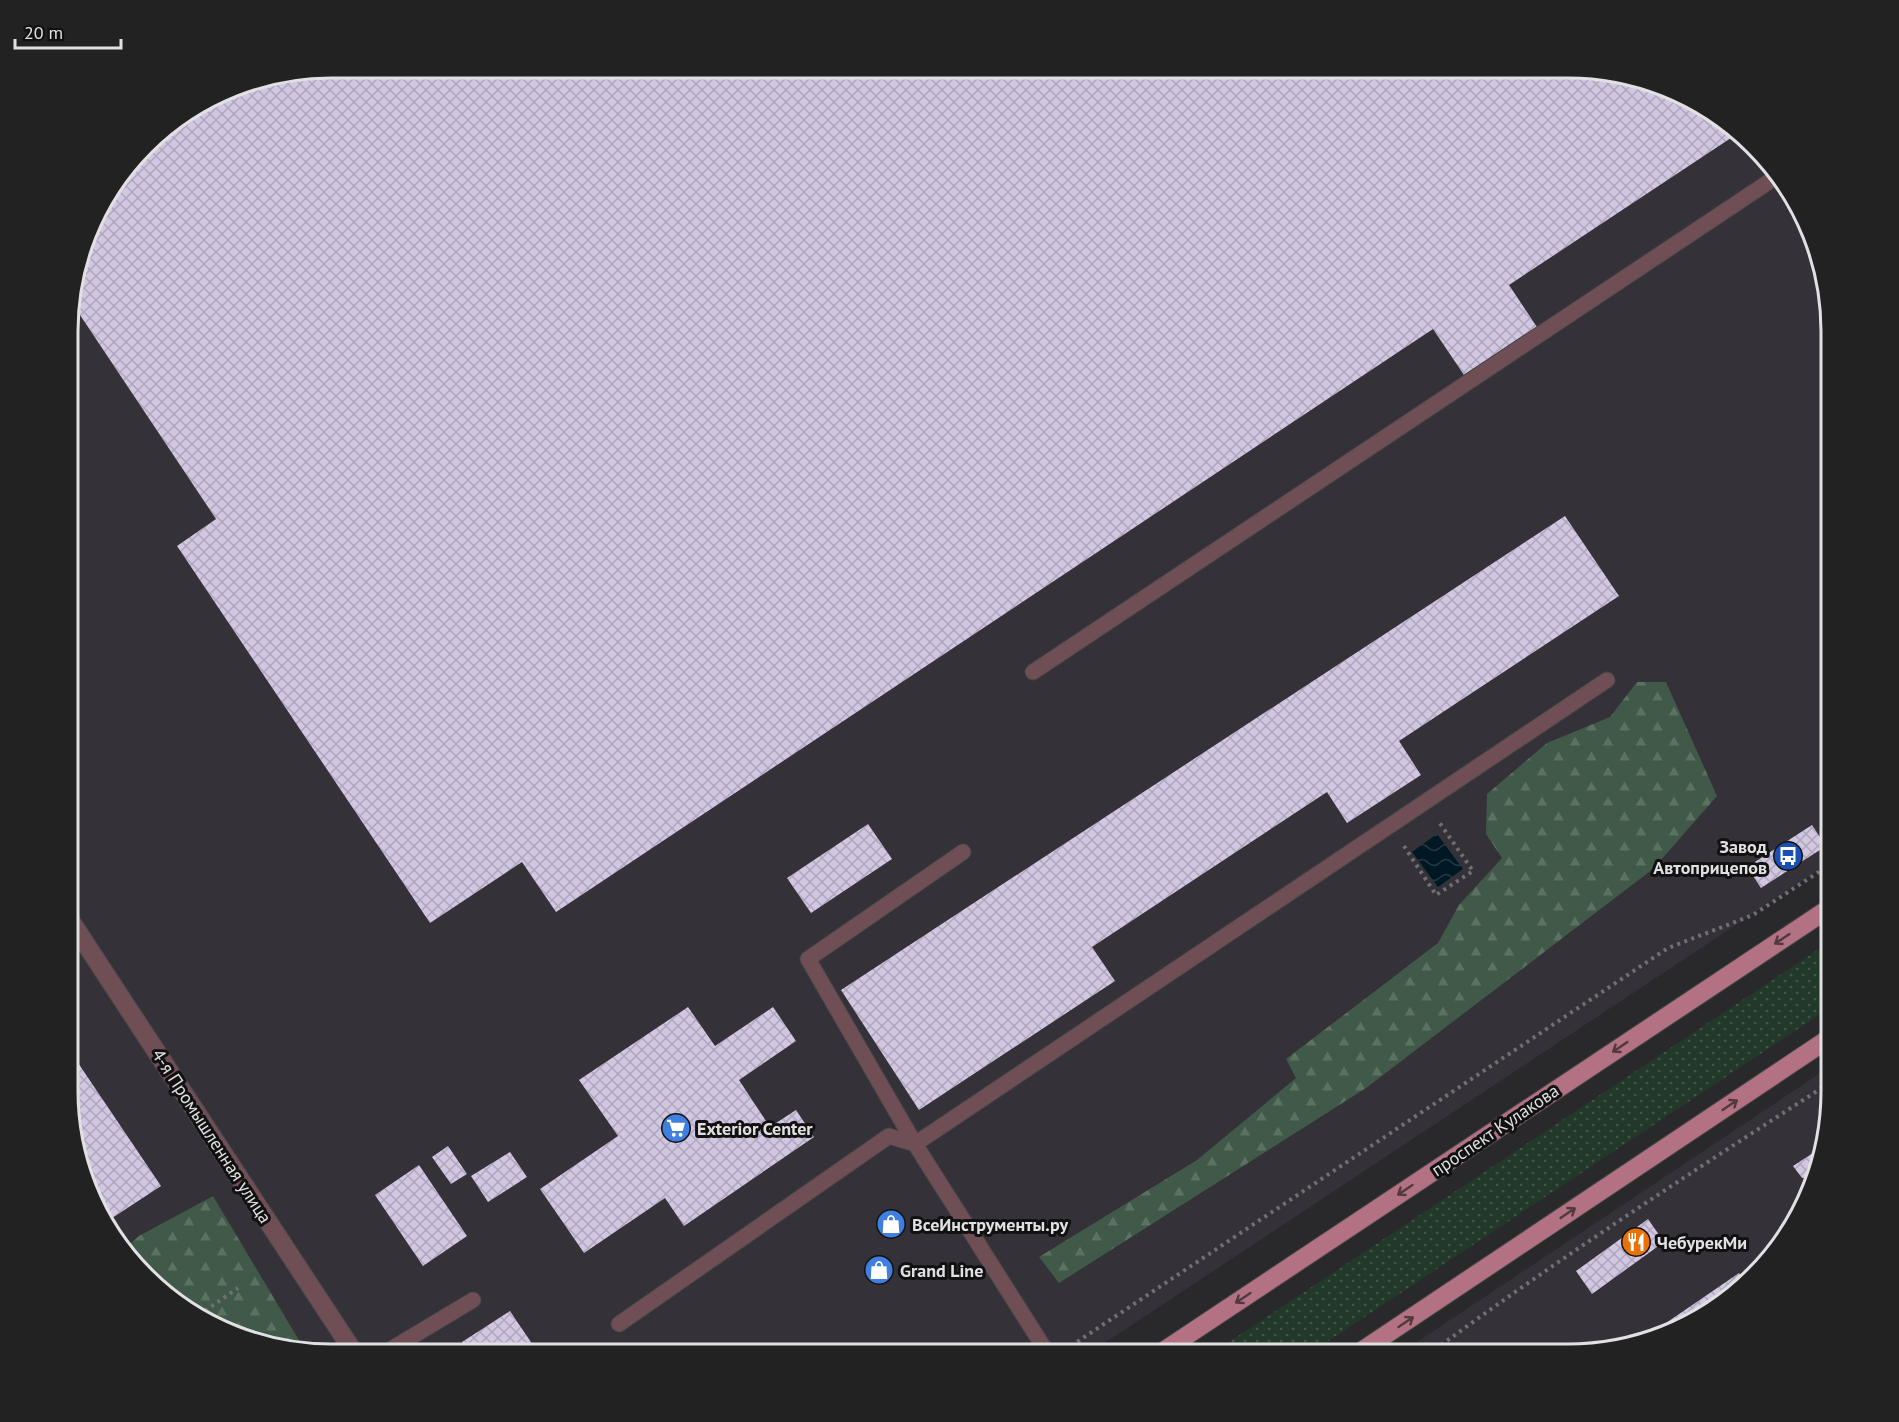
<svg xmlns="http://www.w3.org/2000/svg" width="1899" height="1422" font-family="'PT Sans',sans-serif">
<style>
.built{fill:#343138}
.grass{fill:url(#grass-dots)}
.forest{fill:url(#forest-firs)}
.water{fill:url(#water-waves)}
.building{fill:url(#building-cross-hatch)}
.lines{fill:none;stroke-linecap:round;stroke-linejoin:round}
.service-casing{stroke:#464648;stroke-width:17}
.minor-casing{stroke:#464648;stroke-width:20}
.primary-casing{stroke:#464648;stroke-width:20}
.path{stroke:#706f72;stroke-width:4;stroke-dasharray:3 4.5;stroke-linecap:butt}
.service{stroke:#6f4e56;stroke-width:15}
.minor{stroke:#6f4e56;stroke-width:18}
.primary{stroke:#b37283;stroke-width:18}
.oneway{stroke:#52383f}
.labels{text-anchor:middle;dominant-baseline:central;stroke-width:6;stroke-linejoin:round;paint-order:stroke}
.poi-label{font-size:18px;font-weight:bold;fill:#e1e1e3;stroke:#121112;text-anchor:start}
.street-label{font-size:18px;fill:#e1e1e3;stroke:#121112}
.rim{fill:none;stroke:#e1e1e3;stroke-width:3}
</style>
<defs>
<pattern id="grass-dots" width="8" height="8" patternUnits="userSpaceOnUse" patternTransform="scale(1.5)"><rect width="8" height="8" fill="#22392a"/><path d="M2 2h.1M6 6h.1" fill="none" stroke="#425549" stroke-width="1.8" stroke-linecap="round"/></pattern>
<pattern id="forest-firs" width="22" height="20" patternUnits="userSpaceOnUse" patternTransform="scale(1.5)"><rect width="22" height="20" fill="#405948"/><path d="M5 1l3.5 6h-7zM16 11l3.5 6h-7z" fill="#5b7162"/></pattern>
<pattern id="water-waves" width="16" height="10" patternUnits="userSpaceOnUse" patternTransform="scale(1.5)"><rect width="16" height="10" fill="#001824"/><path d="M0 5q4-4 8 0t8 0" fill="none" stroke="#253944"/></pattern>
<pattern id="building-cross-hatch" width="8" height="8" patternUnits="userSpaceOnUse" patternTransform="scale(1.5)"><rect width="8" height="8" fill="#d2c7e3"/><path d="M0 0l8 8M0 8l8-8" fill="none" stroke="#aea6bb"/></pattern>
</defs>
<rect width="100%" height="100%" fill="#29282b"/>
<path class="built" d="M331,68h1254l83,19 73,46 63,82 27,116v531l-743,492h-774l-83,-19 -73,-46 -63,-81 -27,-100 2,-812 33,-96 55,-67 88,-51z
M1831,1066v42l-20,84 -45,72 -82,63 -116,27h-169z"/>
<path class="grass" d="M1831,941v66l-522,347h-98z"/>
<path class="forest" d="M1637,682h29l51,114 -64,73 -287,219 -307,195 -20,-26 158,-97 99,-82 -10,-19 152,-116 21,-38 43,-47 -16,-24 1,-40 60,-51 63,-26z
M213,1196l93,156 -75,-17 -73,-46 -33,-41 14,-12z"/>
<path class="water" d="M1437,834l26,35 -25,18 -26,-35z"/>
<path class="building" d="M331,68h1254l83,19 72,45 -231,153 28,42 -73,48 -31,-46 -877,583 -34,-50 -92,61 -253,-377 39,-27 -146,-219 33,-100 55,-67 88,-51z
M1565,516l54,80 -220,145 22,34 -74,48 -20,-31 -235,155 23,34 -196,129 -78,-120z
M868,824l24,35 -81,54 -24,-35z
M1812,825l14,21 -65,42 -14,-21z
M688,1007l27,39 58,-39 23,34 -57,39 31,47 26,-17 18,27 -130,89 -19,-28 -81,55 -44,-64 78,-53 -39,-56z
M68,1048l93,138 -55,36 -11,-14 -27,-100z
M448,1146l19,28 -16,10 -19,-27z
M1822,1147l-7,30 -13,1 -9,-12z
M510,1152l17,25 -39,25 -17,-26z
M419,1165l48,71 -44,30 -48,-71z
M1648,1219l16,23 -72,52 -16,-23z
M1739,1273l5,8 -60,46 -37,9z
M510,1311l29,43h-69l-8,-12z"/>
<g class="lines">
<g class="service-casing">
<path id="service" d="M1033,672l743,-495
M963,852l-155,107 107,185 133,210
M619,1324l270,-188 26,8 692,-464
M383,1354l90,-54"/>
</g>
<g class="minor-casing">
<path id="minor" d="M68,917l287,437"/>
</g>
<g class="primary-casing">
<path id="primary" d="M1159,1354l672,-447
M1357,1354l474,-317"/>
</g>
<path class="path" d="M1404,846l32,49 37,-24 -34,-49
M199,1315l39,-27
M1071,1346l597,-398 85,-33 78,-51
M1429,1354c130,-96 266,-184 402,-272"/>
<use href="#service" class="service"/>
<use href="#minor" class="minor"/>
<use href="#primary" class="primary"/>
</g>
<defs><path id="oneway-shaft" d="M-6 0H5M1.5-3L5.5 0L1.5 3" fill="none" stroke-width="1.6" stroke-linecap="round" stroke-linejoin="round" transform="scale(1.5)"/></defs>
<g class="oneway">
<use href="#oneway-shaft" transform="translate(1782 939) rotate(146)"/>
<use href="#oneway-shaft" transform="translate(1620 1047) rotate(146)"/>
<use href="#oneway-shaft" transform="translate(1730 1105) rotate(-34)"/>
<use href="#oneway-shaft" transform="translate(1405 1190) rotate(146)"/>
<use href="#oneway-shaft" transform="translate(1568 1213) rotate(-34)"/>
<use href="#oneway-shaft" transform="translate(1243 1298) rotate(146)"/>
<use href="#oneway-shaft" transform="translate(1406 1322) rotate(-34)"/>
</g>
<defs>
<g id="bus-disc" transform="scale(1.5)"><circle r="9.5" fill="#1a4fb4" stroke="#121112"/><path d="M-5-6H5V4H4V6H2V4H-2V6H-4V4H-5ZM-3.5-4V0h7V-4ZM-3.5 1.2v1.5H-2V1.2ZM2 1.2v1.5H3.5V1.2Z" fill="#fff"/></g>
<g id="supermarket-disc" transform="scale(1.5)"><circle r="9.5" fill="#3f7fe0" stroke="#121112"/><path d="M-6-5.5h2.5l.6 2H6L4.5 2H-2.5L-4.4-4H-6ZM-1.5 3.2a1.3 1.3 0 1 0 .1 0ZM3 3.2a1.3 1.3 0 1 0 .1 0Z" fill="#fff"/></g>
<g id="shop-disc" transform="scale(1.5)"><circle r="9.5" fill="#3f7fe0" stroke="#121112"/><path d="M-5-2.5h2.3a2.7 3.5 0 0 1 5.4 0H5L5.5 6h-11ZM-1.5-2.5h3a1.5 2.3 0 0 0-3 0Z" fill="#fff"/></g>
<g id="restaurant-disc" transform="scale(1.5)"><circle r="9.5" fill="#e8710a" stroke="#121112"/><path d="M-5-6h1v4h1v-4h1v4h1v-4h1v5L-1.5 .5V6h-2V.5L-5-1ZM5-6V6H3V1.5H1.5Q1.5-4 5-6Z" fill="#fff"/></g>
</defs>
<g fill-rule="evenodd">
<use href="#bus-disc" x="1788" y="856"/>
<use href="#supermarket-disc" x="676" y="1128"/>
<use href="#shop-disc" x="891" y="1224"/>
<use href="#restaurant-disc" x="1636" y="1242"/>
<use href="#shop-disc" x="879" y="1270"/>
</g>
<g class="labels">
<g class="poi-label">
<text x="1767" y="846" text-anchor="end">Завод<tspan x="1767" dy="21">Автоприцепов</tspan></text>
<text x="697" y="1128">Exterior Center</text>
<text x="912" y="1224">ВсеИнструменты.ру</text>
<text x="1657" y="1242">ЧебурекМи</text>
<text x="900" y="1270">Grand Line</text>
</g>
<g class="street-label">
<text transform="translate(1495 1130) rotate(-34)">проспект Кулакова</text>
<text transform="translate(212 1136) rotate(57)">4-я Промышленная улица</text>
</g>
</g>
<path d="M0 0H1899V1422H0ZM331 78H1568A253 253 0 0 1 1821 331V1091A253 253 0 0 1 1568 1344H331A253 253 0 0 1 78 1091V331A253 253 0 0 1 331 78Z" fill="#232223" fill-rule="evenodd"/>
<path class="rim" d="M331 78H1568A253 253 0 0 1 1821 331V1091A253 253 0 0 1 1568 1344H331A253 253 0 0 1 78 1091V331A253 253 0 0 1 331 78Z"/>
<path d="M15 39v9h106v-9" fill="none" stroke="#e1e1e3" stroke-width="3"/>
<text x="24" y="39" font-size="18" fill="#e1e1e3" stroke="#121112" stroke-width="4.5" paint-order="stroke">20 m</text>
</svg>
